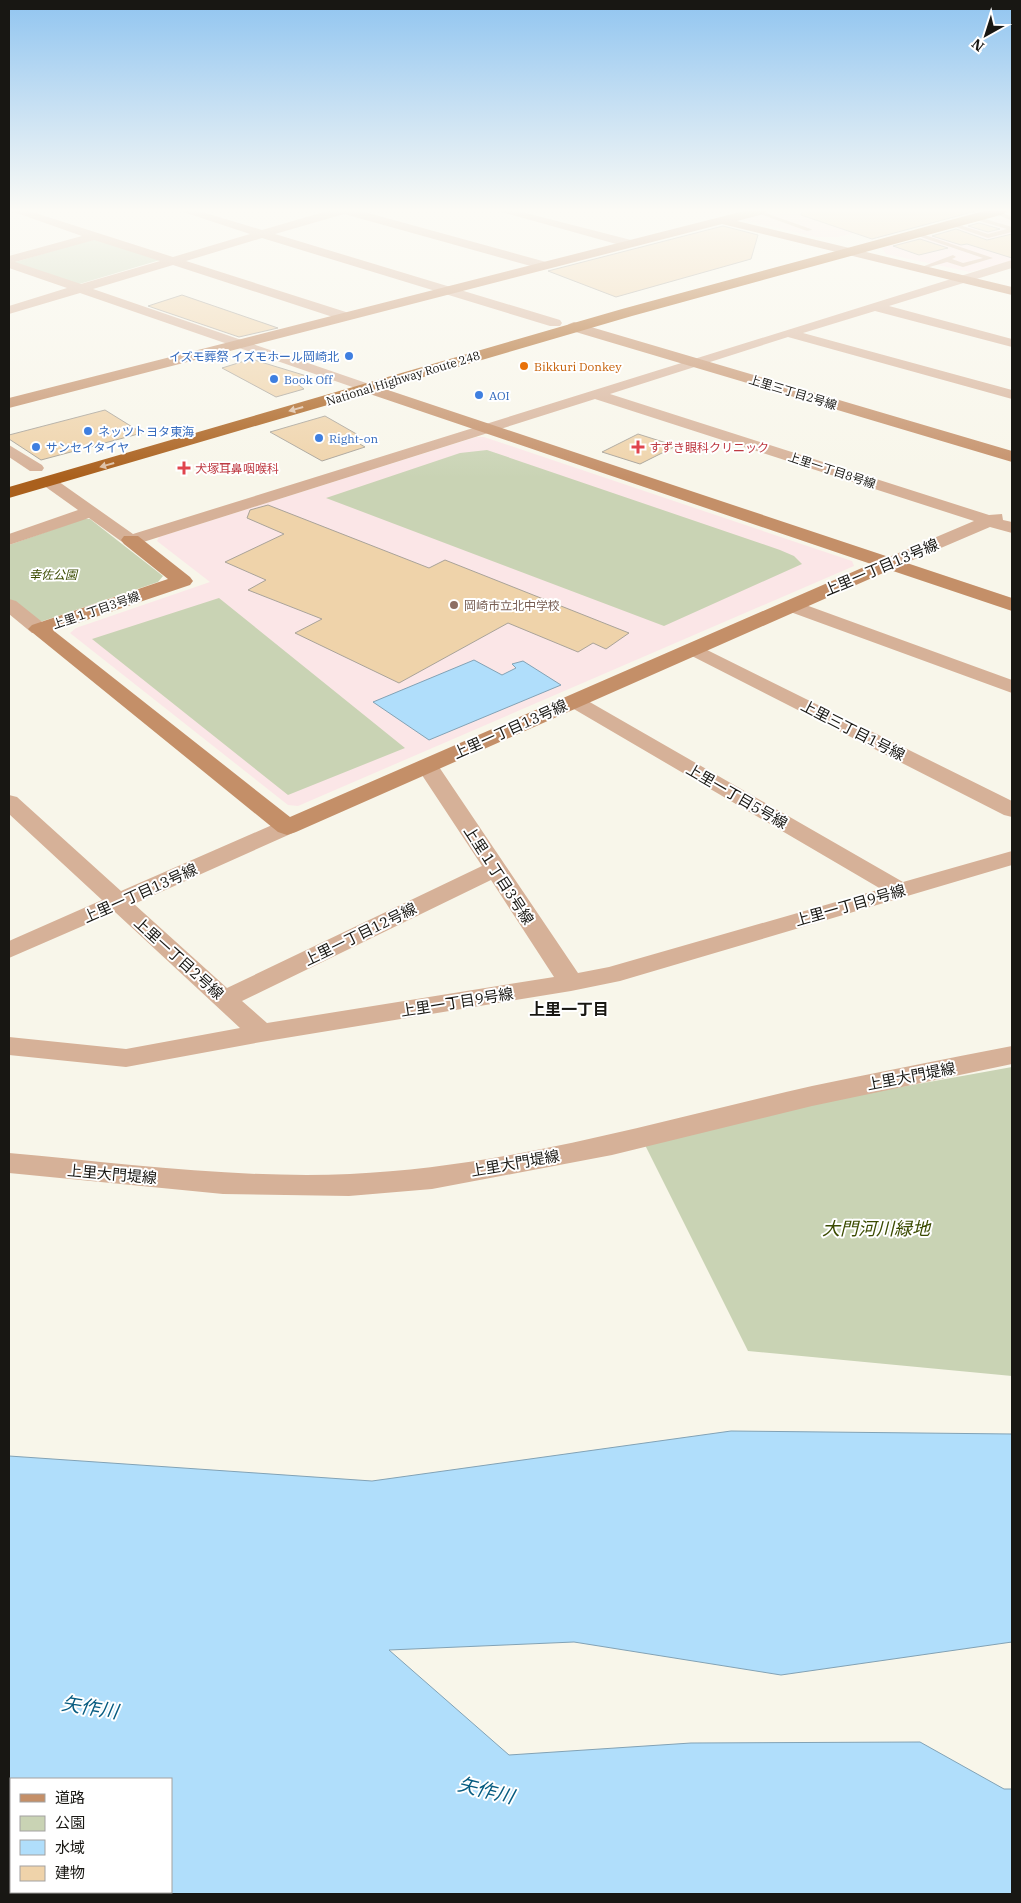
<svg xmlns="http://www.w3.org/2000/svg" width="1021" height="1903" font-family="'IBM Plex Serif','Noto Sans JP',serif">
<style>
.commercial{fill:#ffe4e7}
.education{fill:#fbe6e7}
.green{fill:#c9d3b4}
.water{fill:#b0defb;stroke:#82a2b5;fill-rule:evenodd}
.building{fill:#efd3aa;stroke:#a9a399}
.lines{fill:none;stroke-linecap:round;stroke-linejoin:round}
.lane{fill:#d6b198;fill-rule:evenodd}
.street{fill:#d6b198;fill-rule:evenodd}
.secondary{fill:#c48f68;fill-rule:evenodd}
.highway{fill:#aa601d;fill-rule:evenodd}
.oneway{fill:#ddbfa5}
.shop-dot{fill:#3f7fe0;stroke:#fff;stroke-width:2}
.food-dot{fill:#e8710a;stroke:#fff;stroke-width:2}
.health-dot{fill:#e0444e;stroke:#fff;stroke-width:2}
.education-dot{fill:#8d6e63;stroke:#fff;stroke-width:2}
.labels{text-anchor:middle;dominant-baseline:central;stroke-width:4;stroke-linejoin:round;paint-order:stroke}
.far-shop-label{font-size:12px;fill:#366cbe;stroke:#fff;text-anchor:start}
.far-food-label{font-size:12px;fill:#c56008;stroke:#fff;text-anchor:start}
.far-street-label{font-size:12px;fill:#181713;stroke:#fff}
.far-health-label{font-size:12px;fill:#be3a42;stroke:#fff;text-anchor:start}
.far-park-label{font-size:12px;font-style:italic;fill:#3b4b01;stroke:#fff}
.far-education-label{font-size:12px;fill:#785e54;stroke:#fff;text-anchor:start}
.street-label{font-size:15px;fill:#181713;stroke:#fff}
.neighbourhood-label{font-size:16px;font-weight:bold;fill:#181713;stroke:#fff}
.near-park-label{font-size:18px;font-style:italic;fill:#3b4b01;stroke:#fff}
.near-water-label{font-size:19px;font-style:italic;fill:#065b80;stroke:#fff}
</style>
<rect width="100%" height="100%" fill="#f8f6ea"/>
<path class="commercial" d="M773,211h170l-105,26h-22l-76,-18z
M1012,215v46l-42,11 -84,-18 -4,-6z"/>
<path class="education" d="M476,437h8l368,124 2,5 -556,240 -10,-1 -218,-172 6,-5 134,-46 -53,-41 2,-4z"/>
<path class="green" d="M93,239l67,21 -84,25 -64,-22z
M487,450l293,100 14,6 8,8 -138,62 -338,-128 134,-45z
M83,519h7l73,57 -5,6 -115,39h-9l-25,-20v-56z
M219,598l186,150 -117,47 -196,-156z
M1012,1067v309l-264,-25 -104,-208 191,-44z"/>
<path class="water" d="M474,660l28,15 14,-7 -4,-4 11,-3 38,24 -132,55 -56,-38z
M731,1431l281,3v208l-231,33 -207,-33 -185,8 120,105 182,-12 229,-1 84,47h8v105h-1003v-438l363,25zM11,1779h160v113h-160z"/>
<path class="building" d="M802,211h174l-104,28 -71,-24z
M979,223l21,6 -12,3 -20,-6z
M723,226l35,9 -7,24 -135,38 -68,-26z
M956,229l31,11 25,-6v24l-45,-14 -6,1 -29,-9z
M920,239l28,9 -29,7 -26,-9z
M182,295l96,33 -39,9 -91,-31z
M251,359l59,18 -15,5 9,7 -28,8 -54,-29z
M105,410l37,23 -101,27 -32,-21v-4z
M325,416l35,20 -7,4 12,7 -43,14 -52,-29z
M638,434l38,12 -36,18 -38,-12z
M268,505l161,63 16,-8 184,73 -23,16 -13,-6 -15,9 -70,-29 -109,60 -104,-50 27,-14 -74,-29 18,-10 -41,-18 59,-28 -37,-16 3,-8z"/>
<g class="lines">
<path class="lane" d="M760,211l51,18 1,1 -5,1 -53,-19z
M994,211h5l13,6v4l-18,-8z
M975,216l37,11v5l-24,6 -41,-14 3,-2 38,12 19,-5 -34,-10z
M912,232h4l77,26 -30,9 -16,-5 -28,8v-2l34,-13 3,2 -4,2 11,4 20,-5 -71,-24z"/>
<path class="street" d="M11,211h18l144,46 77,-23 -70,-23h19l63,19 65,-19h34l185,51 2,3 -6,4 -4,-1 -194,-54 -69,20 285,86 2,3 -2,3h-10l-288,-88 -76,23 163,52 2,3 -2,3h-10l-166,-54 -80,24 279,96 2,3 -7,4 -287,-99 -71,21v-8l58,-18 -58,-20v-12l73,-20zM94,240l66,21 -79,23 -66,-22z
M498,211h20l113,29 2,3 -6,4z
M1012,260v8l-123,38 123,33v8l-137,-36 -72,22 209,57v9l-224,-62 -178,57 379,121 13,-1 1,6 9,2v11l-22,-6 -96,41h-12l-3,-4 3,-4 92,-39 -379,-122 -458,145h-12l-36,-26 -80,27v-11l69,-24 -35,-25 -2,-3 2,-3h12l78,55z
M9,445l33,20 2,3 -2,3h-12l-21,-14z
M9,599l7,2 30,24 3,4 -3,4h-14l-23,-19z
M792,600l220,80v13l-227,-83 -2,-4 2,-4z
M693,643l319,158v16l-8,-2 -318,-162 -3,-4 3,-4z
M574,695l7,2 322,185 109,-31v14l-392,116 -49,10 -310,51 -135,25 -117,-12v-18l117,12 114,-21 -125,-116 -106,46v-17l93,-41 -93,-86v-19l8,2 104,94 158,-69 8,-2 8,2 3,5 -3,5 -161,72 93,84 255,-122 -66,-100 3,-5 8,-1 8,1 143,212 31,-6 272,-78 -314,-184 -3,-4 3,-4zM491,880l63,97 -287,46 -25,-22z
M1012,1046v18l-200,42 -200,49 -180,34 -83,7 -126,-2 -214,-21v-20c111,10 230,26 341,21 157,-7 309,-53 462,-88 66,-14 133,-27 200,-40z"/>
<path class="secondary" d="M744,211h22l-2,3 -27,7 275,66v8l-290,-71 -713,184v-10z
M574,322l438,129v11l-443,-132 -3,-3 3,-3z
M367,383l645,215v13l-122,-41 -594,262 -9,3 -9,-3 -250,-203 4,-4 136,-46 -44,-35 -3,-4 3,-4h14l52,41 3,4 -3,4 -136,46 236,186 581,-253 -510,-173 -2,-3z"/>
<path class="highway" d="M984,211h22l-2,3 -372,102 -623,182v-11l613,-178z"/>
</g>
<defs><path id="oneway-solid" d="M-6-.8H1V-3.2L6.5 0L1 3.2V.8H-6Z" transform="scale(1.25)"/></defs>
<g class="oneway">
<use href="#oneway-solid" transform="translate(296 409) rotate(164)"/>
<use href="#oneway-solid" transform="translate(107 465) rotate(164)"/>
</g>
<linearGradient id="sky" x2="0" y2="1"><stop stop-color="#91c5f0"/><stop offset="0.44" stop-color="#fcfbf6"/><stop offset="1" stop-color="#fcfbf6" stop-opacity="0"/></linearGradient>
<rect width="1021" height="478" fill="url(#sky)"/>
<g class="shop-dot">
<circle cx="349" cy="356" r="5"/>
<circle cx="274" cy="379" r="5"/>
<circle cx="479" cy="395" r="5"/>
<circle cx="88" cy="431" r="5"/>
<circle cx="319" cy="438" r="5"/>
<circle cx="36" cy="447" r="5"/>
</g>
<circle class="food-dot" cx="524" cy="366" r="5"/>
<g class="health-dot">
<path d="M635.5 439.5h5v5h5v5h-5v5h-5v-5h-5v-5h5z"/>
<path d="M181.5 460.5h5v5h5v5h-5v5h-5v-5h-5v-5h5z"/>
</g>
<circle class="education-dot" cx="454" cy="605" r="5"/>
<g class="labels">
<g class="far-shop-label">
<text x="339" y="356" text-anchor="end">イズモ葬祭 イズモホール岡崎北</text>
<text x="284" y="379">Book Off</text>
<text x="489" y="395">AOI</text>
<text x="98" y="431">ネッツトヨタ東海</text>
<text x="329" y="438">Right-on</text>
<text x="46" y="447">サンセイタイヤ</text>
</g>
<g class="far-food-label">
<text x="534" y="366">Bikkuri Donkey</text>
</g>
<g class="far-street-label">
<text transform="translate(403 378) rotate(-17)">National Highway Route 248</text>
<text transform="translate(793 392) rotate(17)">上里三丁目2号線</text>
<text transform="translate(832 470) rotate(18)">上里一丁目8号線</text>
<text transform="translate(96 610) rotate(-19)">上里１丁目3号線</text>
</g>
<g class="far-health-label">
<text x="649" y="447">すずき眼科クリニック</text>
<text x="195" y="468">犬塚耳鼻咽喉科</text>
</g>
<g class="far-park-label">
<text x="53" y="574">幸佐公園</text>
</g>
<g class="far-education-label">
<text x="464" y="605">岡崎市立北中学校</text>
</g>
<g class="street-label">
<text transform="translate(881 567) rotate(-23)">上里一丁目13号線</text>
<text transform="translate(510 729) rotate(-24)">上里一丁目13号線</text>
<text transform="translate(853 730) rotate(27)">上里三丁目1号線</text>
<text transform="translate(737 796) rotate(30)">上里一丁目5号線</text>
<text transform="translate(499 875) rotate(57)">上里１丁目3号線</text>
<text transform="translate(140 893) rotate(-24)">上里一丁目13号線</text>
<text transform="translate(850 905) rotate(-16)">上里一丁目9号線</text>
<text transform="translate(360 934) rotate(-26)">上里一丁目12号線</text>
<text transform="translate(179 958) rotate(42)">上里一丁目2号線</text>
<text transform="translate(457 1002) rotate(-9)">上里一丁目9号線</text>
<text transform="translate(911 1076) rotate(-11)">上里大門堤線</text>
<text transform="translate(515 1163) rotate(-10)">上里大門堤線</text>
<text transform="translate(112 1174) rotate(5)">上里大門堤線</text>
</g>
<g class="neighbourhood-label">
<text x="569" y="1009">上里一丁目</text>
</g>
<g class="near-park-label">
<text x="876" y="1228">大門河川緑地</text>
</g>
<g class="near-water-label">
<text transform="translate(90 1707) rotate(9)">矢作川</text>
<text transform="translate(486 1790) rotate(14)">矢作川</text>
</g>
</g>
<rect width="1021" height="1903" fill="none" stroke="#181713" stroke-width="20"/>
<rect x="10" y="1778" width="162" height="115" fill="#ffffff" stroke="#a3a2a1"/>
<rect x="20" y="1794" width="25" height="8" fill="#c48f68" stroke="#a3a2a1"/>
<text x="55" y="1803" font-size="15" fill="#181713">道路</text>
<rect x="20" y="1816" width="25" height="15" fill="#c9d3b4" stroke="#a3a2a1"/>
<text x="55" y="1828" font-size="15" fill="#181713">公園</text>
<rect x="20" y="1840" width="25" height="15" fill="#b0defb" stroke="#a3a2a1"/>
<text x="55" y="1853" font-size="15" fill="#181713">水域</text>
<rect x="20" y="1866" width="25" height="15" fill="#efd3aa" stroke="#a3a2a1"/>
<text x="55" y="1878" font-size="15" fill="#181713">建物</text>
<g transform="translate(986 35) rotate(219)" stroke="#ffffff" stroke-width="4" paint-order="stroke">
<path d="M0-4L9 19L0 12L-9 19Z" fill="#181713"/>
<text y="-8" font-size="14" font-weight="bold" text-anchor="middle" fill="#181713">N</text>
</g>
</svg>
